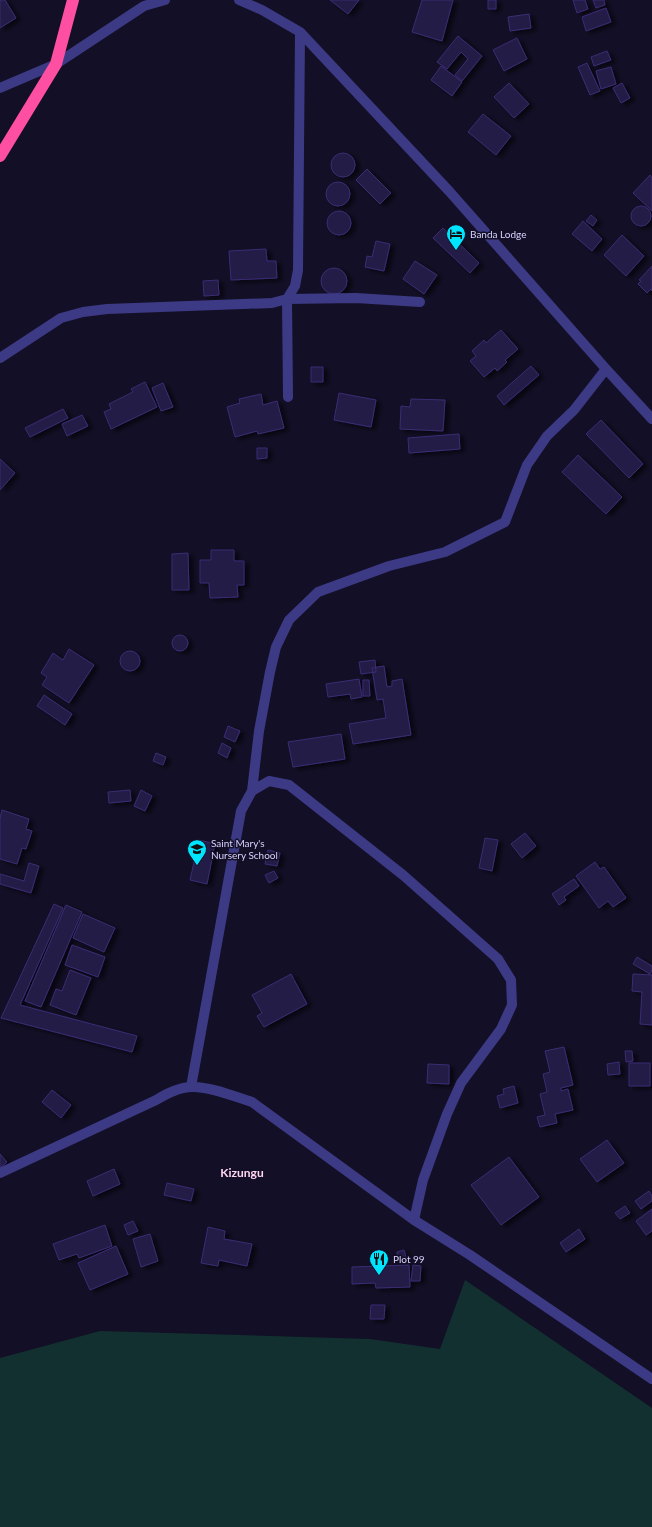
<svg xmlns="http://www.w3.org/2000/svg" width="652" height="1527" font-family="Lato,sans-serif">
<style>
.green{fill:#12302f}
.building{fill:#241b47;stroke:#3b2d73;filter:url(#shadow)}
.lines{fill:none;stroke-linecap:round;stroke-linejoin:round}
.street{stroke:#3d3a85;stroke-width:10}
.highway{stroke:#ff4fa3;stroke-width:12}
.labels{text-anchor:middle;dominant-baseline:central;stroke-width:3;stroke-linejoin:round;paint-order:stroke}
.poi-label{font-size:10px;fill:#d9d4ff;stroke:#130f26;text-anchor:start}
.quarter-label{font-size:12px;font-weight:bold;fill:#ffd6f0;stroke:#130f26}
</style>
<defs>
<filter id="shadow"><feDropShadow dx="4.5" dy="2.5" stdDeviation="2" flood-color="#0009"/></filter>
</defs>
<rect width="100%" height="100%" fill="#130f26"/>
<path class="green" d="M465,1280l187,128v119h-652v-169l100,-27 270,8 70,10z"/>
<path class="building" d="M0,0h5l11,18 -16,10z
M330,0h29l-11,14z
M422,0h31l-11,41 -30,-9z
M488,0h8v9h-8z
M573,0h12l3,9 -11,4z
M593,0h11l1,5 -9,3z
M606,8l5,14 -25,9 -4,-14z
M529,14l2,14 -21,3 -2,-14z
M458,36l24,20 -20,25 -7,-6 13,-16 -7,-7 -14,17 -10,-7z
M517,38l10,21 -23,12 -11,-21z
M607,51l4,9 -17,6 -3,-9z
M587,63l13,28 -10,4 -12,-28z
M441,66l21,16 -10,14 -21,-16z
M611,67l5,17 -15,5 -5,-18z
M509,83l20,21 -15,14 -20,-21z
M622,83l8,15 -9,5 -8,-15z
M483,114l28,22 -15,19 -28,-23z
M331 165a12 12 0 1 1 24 0a12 12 0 1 1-24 0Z
M367,169l24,24 -11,11 -24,-24z
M650,175l2,3v33l-19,-18z
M326 194a12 12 0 1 1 24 0a12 12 0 1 1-24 0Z
M631 216a10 10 0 1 1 20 0a10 10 0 1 1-20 0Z
M327 223a12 12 0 1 1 24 0a12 12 0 1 1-24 0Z
M591,215l6,5 -4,6 -7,-5z
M583,221l19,18 -10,12 -20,-17z
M443,228l36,35 -9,10 -37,-35z
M622,235l22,21 -18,20 -22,-21z
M376,241l14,3 -6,27 -19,-4 2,-11 5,1z
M266,249l1,12h9l1,17 -46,2 -2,-29z
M415,261l22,14 -13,19 -21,-15z
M652,266v25l-1,-2 -4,4 -9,-9 3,-3 -2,-1z
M321 281a13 13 0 1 1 26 0a13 13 0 1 1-26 0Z
M218,280l1,15 -15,1 -1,-15z
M501,330l17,19 -13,11 2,2 -10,9 -2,-3 -11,9 -14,-16 6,-5 -4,-5 12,-11 2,3z
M531,366l8,9 -35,30 -7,-9z
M311,367h12v15h-12z
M145,382l12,25 -46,22 -7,-17 7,-3 -2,-5 24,-12 -2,-3z
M163,383l10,24 -12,4 -9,-23z
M339,393l37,7 -5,27 -37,-7z
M261,394l2,11 14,-4 7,27 -26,6 -1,-3 -22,6 -8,-30 13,-4 -1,-4z
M411,399l34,1 -2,31 -43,-2 1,-23 9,1z
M63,409l5,9 -38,19 -5,-9z
M82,415l6,11 -21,10 -5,-12z
M601,420l42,44 -14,14 -43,-44z
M459,434l1,15 -51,4 -1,-15z
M257,448h10v10l-10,1z
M578,455l44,42 -16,17 -44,-42z
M0,459l15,14 -15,17z
M211,550h23v11h10v24h-7l1,12 -28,1 -1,-15h-9v-23h11z
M188,553l1,37h-17v-36z
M172 643a8 8 0 1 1 16 0a8 8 0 1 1-16 0Z
M69,649l25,16 -25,38 -27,-18 5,-8 -6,-4 12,-20 10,7z
M120 661a10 10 0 1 1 20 0a10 10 0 1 1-20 0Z
M375,660l1,12 -15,2 -2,-12z
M384,666l3,21 5,-1v-5l10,-2 9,56 -58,9 -4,-20 37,-6 -3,-19 -6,1 -5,-32z
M359,679l3,18 -11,2 -1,-5 -22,3 -2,-13z
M363,680h6l1,16h-7z
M44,695l28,19 -7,11 -28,-19z
M228,726l12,5 -5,11 -11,-5z
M341,734l4,25 -52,8 -5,-25z
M222,743l9,5 -4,10 -9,-5z
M156,753l10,4 -3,8 -10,-4z
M130,790l1,11 -22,2 -1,-11z
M141,790l11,6 -7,15 -11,-5z
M2,810l27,9 -3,10 6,2 -6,18 -4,-1 -5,16 -17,-5v-41z
M525,833l11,13 -14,12 -11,-14z
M485,838l13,2 -6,31 -13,-3z
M199,840l16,4 -8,40 -17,-4z
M268,850l12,3 -3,13 -12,-2z
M595,862l5,7 4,-2 22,31 -13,9 -5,-6 -9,7 -23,-32z
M29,863l10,3 -8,27 -31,-9v-10l24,7z
M274,871l4,7 -9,5 -4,-8z
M574,879l5,7 -15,11 2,3 -7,5 -7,-11z
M54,904l9,4 -43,97 117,31 -5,16 -131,-34z
M66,905l16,7 -41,95 -16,-6z
M83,914l32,14 -11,24 -31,-14z
M72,945l33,12 -7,20 -33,-12z
M637,957l15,9v4l-2,4 -17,-10z
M70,970l21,8 -15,37 -26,-10 6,-16 6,2z
M291,974l16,30 -43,23 -7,-11 5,-3 -10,-18z
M633,974l19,1v50l-12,-1 2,-32 -10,-1z
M564,1047l9,38 -12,3v3l7,-2 5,21 -18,4 2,9 -17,4 -3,-10 8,-2 -5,-21 7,-2 -4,-18 7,-2 -5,-21z
M625,1051h7l1,10 -7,1z
M619,1062l1,12 -12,1 -1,-11z
M629,1063h21v23h-21z
M428,1064l21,1v19l-22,-1z
M514,1086l4,17 -18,5 -3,-12 7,-2 -1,-5z
M52,1090l19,15 -10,13 -19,-16z
M607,1140l17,23 -27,19 -17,-23z
M0,1154l7,8 -7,6z
M509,1157l30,40 -38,28 -30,-40z
M114,1169l6,15 -27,12 -6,-15z
M167,1183l27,6 -3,12 -27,-6z
M649,1191l3,5v5l-11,8 -6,-8z
M625,1206l5,7 -10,6 -5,-6z
M652,1209v22l-6,4 -10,-14z
M133,1221l5,10 -10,4 -4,-10z
M105,1225l7,21 -33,12 -2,-4 -18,6 -6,-16z
M208,1227l17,4 -1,8 28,5 -5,22 -28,-6 -1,6 -17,-3z
M579,1229l6,10 -19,13 -6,-9z
M150,1234l8,27 -17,6 -8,-28z
M116,1246l12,28 -38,16 -12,-27z
M404,1250l2,7 -8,2 -1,-7z
M409,1265l1,22 -34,1 -1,-5 -23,1v-17z
M413,1265l8,1 -1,15h-9z
M371,1305h14l-1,14h-14z"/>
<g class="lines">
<path class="street" d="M239,0l23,10 38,22 149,159 157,178 46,50
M0,88l56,-24 88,-58 21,-6
M0,358l61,-40 22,-6 24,-3 165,-6 15,-4 8,-13 3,-16 2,-238
M288,397l-1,-98 69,-1 64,4
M252,791l7,-60 11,-59 6,-25 13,-27 29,-28 71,-26 56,-14 60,-30 22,-57 20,-29 27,-26 32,-41
M191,1087l50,-276 11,-20 17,-10 20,4 114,90 95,84 13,21 1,25 -11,24 -40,54 -14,31 -24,66 -9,40
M0,1173l154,-72c11,-6 24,-14 38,-14 17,-1 44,10 60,15l162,118 56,35 182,124"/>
<path class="highway" d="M0,156l56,-92 17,-64"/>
</g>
<defs>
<g id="hotel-pin" transform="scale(1)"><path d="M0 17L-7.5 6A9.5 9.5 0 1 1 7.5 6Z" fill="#00e5ff" stroke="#130f26"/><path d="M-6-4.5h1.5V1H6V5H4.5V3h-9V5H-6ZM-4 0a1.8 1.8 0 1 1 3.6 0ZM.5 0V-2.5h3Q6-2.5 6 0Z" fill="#111"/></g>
<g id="school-pin" transform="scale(1)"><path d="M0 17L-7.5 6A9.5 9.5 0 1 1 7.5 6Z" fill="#00e5ff" stroke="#130f26"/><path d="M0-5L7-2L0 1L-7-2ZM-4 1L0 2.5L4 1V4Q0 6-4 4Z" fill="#111"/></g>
<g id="restaurant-pin" transform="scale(1)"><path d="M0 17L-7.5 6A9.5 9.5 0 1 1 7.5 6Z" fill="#00e5ff" stroke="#130f26"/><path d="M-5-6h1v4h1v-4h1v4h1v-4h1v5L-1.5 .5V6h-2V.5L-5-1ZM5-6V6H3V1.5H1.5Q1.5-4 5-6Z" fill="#111"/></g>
</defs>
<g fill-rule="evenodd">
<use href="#hotel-pin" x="456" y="234"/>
<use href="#school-pin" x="197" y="849"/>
<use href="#restaurant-pin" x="379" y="1259"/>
</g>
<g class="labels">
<g class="poi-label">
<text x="470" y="234">Banda Lodge</text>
<text x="211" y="843">Saint Mary's<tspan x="211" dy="12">Nursery School</tspan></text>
<text x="393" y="1259">Plot 99</text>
</g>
<g class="quarter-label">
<text x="242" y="1172">Kizungu</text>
</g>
</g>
</svg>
